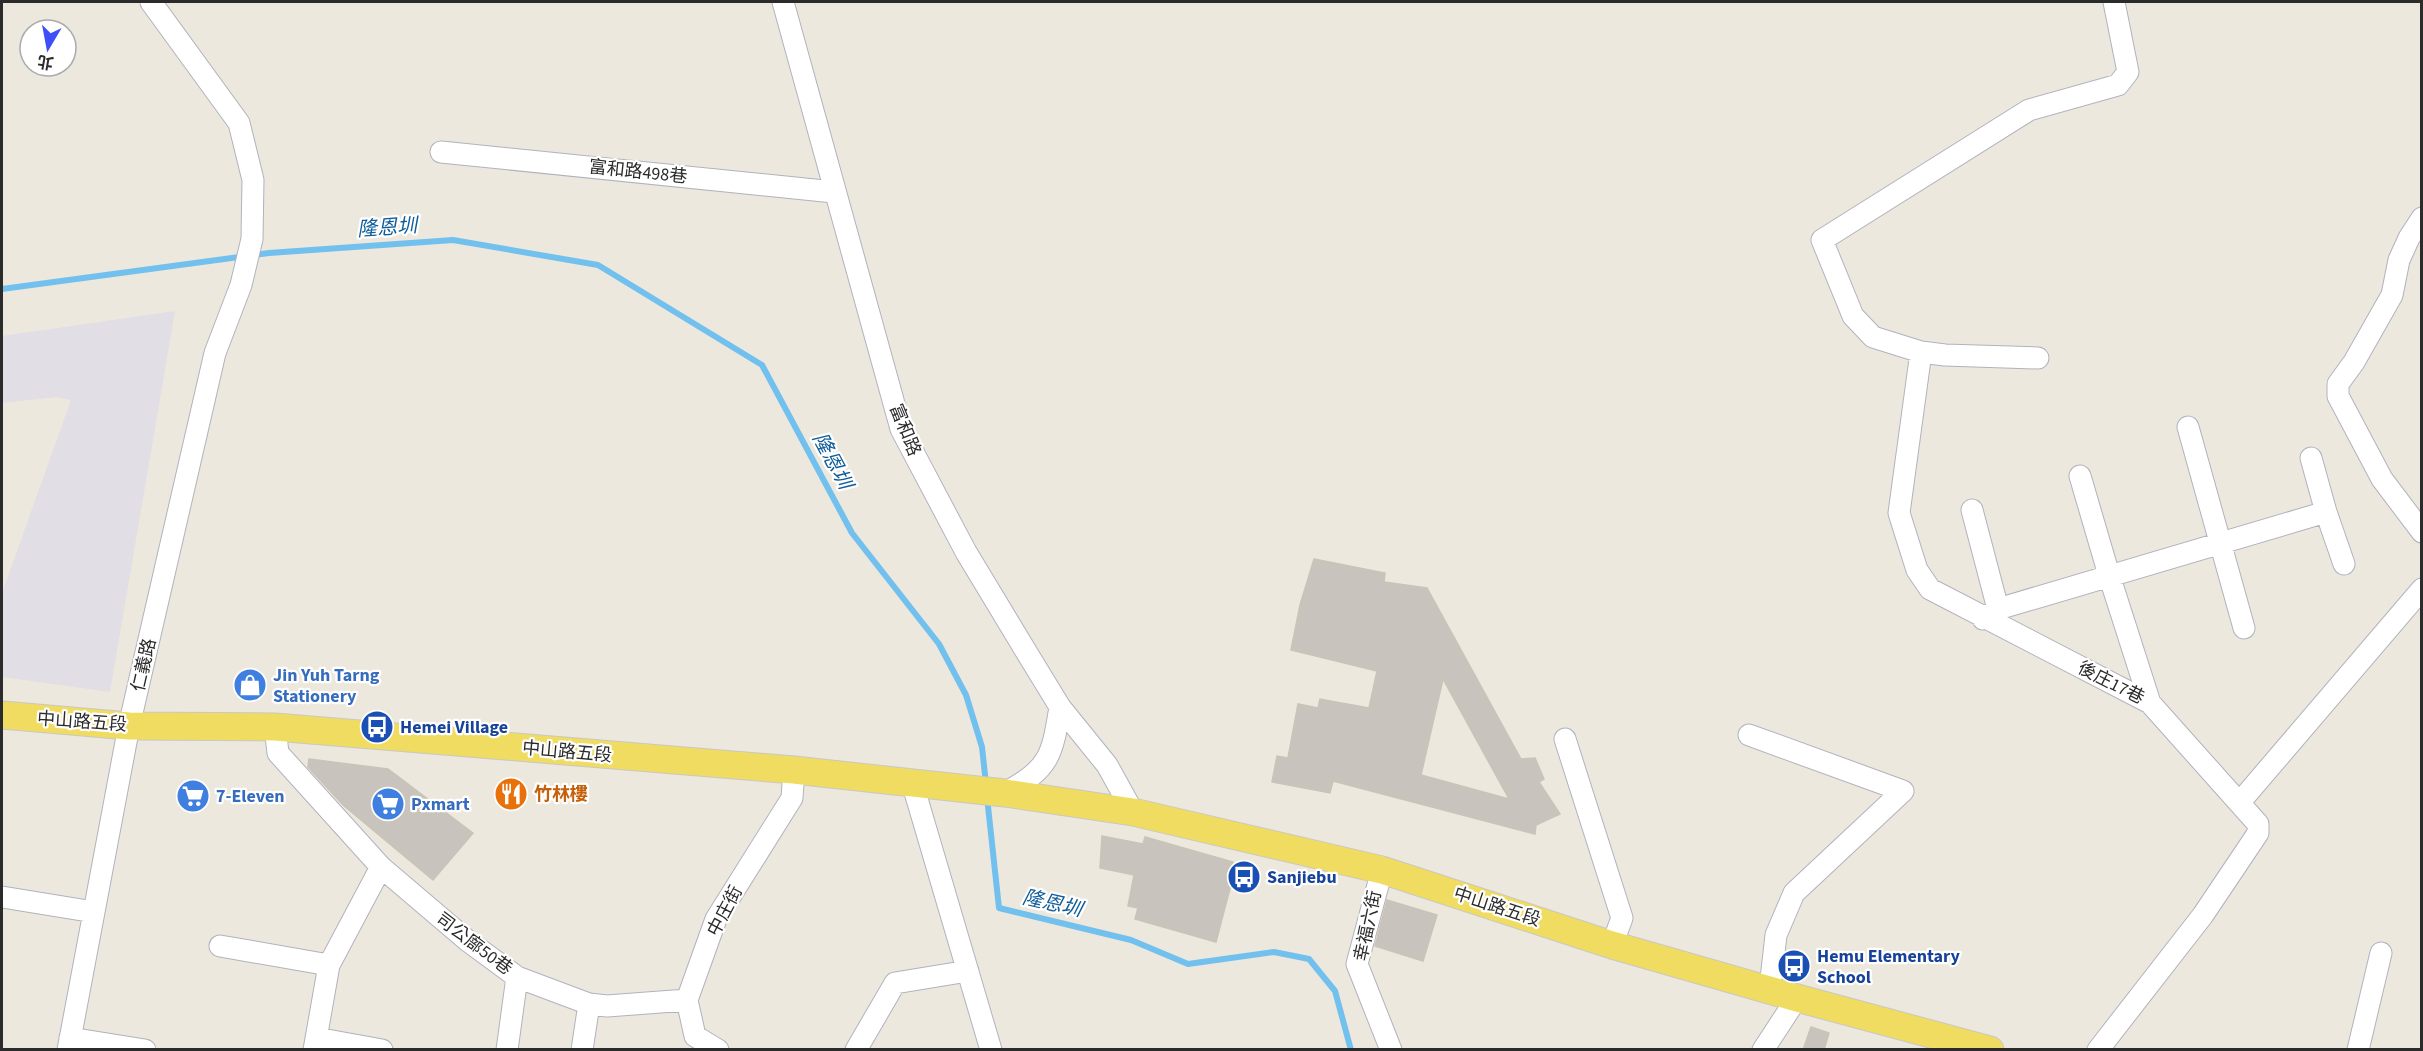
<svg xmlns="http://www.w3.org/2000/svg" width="2423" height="1051" font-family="'Source Sans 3','Noto Sans TC',sans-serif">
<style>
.industrial{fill:#e1dee5}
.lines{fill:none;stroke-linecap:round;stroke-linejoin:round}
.stream{stroke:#71c0ee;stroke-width:6}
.building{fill:#c8c4bd;stroke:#c8c4b7;stroke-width:1.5;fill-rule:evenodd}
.minor-casing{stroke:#b1b2be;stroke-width:23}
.major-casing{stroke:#c8c8c8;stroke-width:29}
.minor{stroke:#fff;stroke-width:21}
.major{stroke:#efdc60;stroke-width:27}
.labels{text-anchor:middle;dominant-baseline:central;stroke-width:4.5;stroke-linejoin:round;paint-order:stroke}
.street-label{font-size:18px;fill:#2b2b2b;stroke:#fff}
.shop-label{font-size:18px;font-weight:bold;fill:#366cbe;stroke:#fff;text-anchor:start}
.transit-label{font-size:18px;font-weight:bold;fill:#164399;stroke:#fff;text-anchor:start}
.food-label{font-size:18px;font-weight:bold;fill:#c56008;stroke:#fff;text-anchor:start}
.water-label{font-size:20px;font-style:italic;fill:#0f5d9b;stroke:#fff}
</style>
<rect width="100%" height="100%" fill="#ede8dd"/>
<path class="industrial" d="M175,311l-65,381 -108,-15v-84l69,-193 -14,-3 -55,6v-67z"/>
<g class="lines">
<path class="stream" d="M2,289l267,-36 184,-13 145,25 164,100 90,168 87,111 27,51 16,52 4,37
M987,797l12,111 132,32 57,24 86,-12 35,7 26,32 16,59"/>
</g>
<path class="building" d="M1314,559l71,14 -1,9 43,6 94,171 14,-1 9,21 -5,3 21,32 -24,11 -1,9 -202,-53 -3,12 -58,-11 5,-26 11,2 10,-54 20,4 2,-9 49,9 8,-37 -86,-21 9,-45zM1443,679l66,120 -88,-24z
M309,759l79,10 85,64 -40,47 -90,-75 -35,-38z
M1102,836l41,8 2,-7 88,25 -1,19 -16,61 -81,-23 3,-11 -10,-2 6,-31 -34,-7z
M1387,900l50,15 -14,46 -48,-15z
M1811,1027l18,6 -5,17h-21z"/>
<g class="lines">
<g class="minor-casing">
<path id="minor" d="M783,2l118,427 65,123 61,101 33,54 47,58 26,47
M441,152l393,40
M2422,218l-13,20 -10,22 -7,35 -38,67 -16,22v12l44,83 40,53
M1921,352l-22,161 18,57 13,19 220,114 108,121v9l-55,82 -105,135
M2038,358l-93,-3 -24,-3 -48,-15 -20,-21 -31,-76 207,-130 89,-25 10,-13 -14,-70
M2188,427l56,201
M2311,458l15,54 18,52
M2080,476l29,99 41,128
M1972,510l26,99
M1983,619l15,-10 328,-97
M275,727l3,26 103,114 87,74 49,36 72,27 18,2 80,-6
M1749,735l154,56 -109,102 -18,42 -6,53
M1565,739l57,179 -10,27
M912,782l79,268
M1005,793c45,-25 47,-37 55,-86
M2240,802l182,-213
M1382,870l-25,94 34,86
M2,897l92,15
M220,946l109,19
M70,1038l75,12
M316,1038l66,12
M68,1050l61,-324 86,-373 26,-68 11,-46 1,-59 -14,-57 -88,-121
M314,1050l15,-85 52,-98
M507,1050l10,-73
M582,1050l7,-46
M718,1050l-23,-14 -8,-36 29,-81 76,-121 2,-28
M856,1050l39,-67 73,-12
M1763,1050l34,-52
M2358,1050l23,-97"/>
</g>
<g class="major-casing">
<path id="major" d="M2,715l127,11 146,1 519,43 211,23 128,19 249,58 230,75 185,53 193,52"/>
</g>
<use href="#minor" class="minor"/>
<use href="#major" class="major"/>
</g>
<defs>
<g id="shop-disc" transform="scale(1.725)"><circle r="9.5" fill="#3f7fe0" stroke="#fff"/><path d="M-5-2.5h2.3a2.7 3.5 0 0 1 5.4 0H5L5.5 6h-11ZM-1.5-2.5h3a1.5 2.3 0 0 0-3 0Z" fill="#fff"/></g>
<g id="bus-disc" transform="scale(1.725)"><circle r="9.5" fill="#1a4fb4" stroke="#fff"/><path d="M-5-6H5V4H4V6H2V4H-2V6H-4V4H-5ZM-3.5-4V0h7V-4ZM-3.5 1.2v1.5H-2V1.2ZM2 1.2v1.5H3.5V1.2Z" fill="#fff"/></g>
<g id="restaurant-disc" transform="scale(1.725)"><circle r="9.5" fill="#e8710a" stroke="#fff"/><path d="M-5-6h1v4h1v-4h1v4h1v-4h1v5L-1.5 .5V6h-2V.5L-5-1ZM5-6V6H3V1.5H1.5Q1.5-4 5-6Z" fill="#fff"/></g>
<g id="supermarket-disc" transform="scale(1.725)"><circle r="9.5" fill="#3f7fe0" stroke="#fff"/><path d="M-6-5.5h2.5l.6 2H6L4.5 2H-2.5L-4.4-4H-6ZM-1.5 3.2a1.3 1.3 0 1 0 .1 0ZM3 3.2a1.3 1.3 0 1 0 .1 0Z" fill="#fff"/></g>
</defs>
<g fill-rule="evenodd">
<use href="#shop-disc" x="250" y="685"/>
<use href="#bus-disc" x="377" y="727"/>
<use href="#restaurant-disc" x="511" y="794"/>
<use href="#supermarket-disc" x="193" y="796"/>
<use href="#supermarket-disc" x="388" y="804"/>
<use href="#bus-disc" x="1244" y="877"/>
<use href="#bus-disc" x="1794" y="966"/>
</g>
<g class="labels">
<g class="street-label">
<text transform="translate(638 172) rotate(6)">富和路498巷</text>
<text transform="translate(905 430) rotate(68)">富和路</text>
<text transform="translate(144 665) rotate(-77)">仁義路</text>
<text transform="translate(2111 683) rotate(27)">後庄17巷</text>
<text transform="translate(82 722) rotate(4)">中山路五段</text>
<text transform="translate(567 752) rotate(5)">中山路五段</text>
<text transform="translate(1497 907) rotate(18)">中山路五段</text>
<text transform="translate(725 911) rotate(-62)">中庄街</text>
<text transform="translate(1368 926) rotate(-78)">幸福六街</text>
<text transform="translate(474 944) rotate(37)">司公廍50巷</text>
</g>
<g class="shop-label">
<text x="273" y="675">Jin Yuh Tarng<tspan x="273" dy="21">Stationery</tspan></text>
<text x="216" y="796">7-Eleven</text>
<text x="411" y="804">Pxmart</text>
</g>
<g class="transit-label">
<text x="400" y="727">Hemei Village</text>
<text x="1267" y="877">Sanjiebu</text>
<text x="1817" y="956">Hemu Elementary<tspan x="1817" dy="21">School</tspan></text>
</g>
<g class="food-label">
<text x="534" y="794">竹林樓</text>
</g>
<g class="water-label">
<text transform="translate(387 228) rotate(-4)">隆恩圳</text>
<text transform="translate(832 461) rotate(62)">隆恩圳</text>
<text transform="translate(1052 904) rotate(13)">隆恩圳</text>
</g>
</g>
<rect width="2423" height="1051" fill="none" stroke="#2b2b2b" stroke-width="6"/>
<g transform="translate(48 48) rotate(190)"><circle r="28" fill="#ffffff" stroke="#aaaaaa" stroke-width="1.5"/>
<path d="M0-4.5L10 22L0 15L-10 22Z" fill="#3f4ff8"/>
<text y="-9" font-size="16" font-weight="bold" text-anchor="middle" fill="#2b2b2b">北</text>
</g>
</svg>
